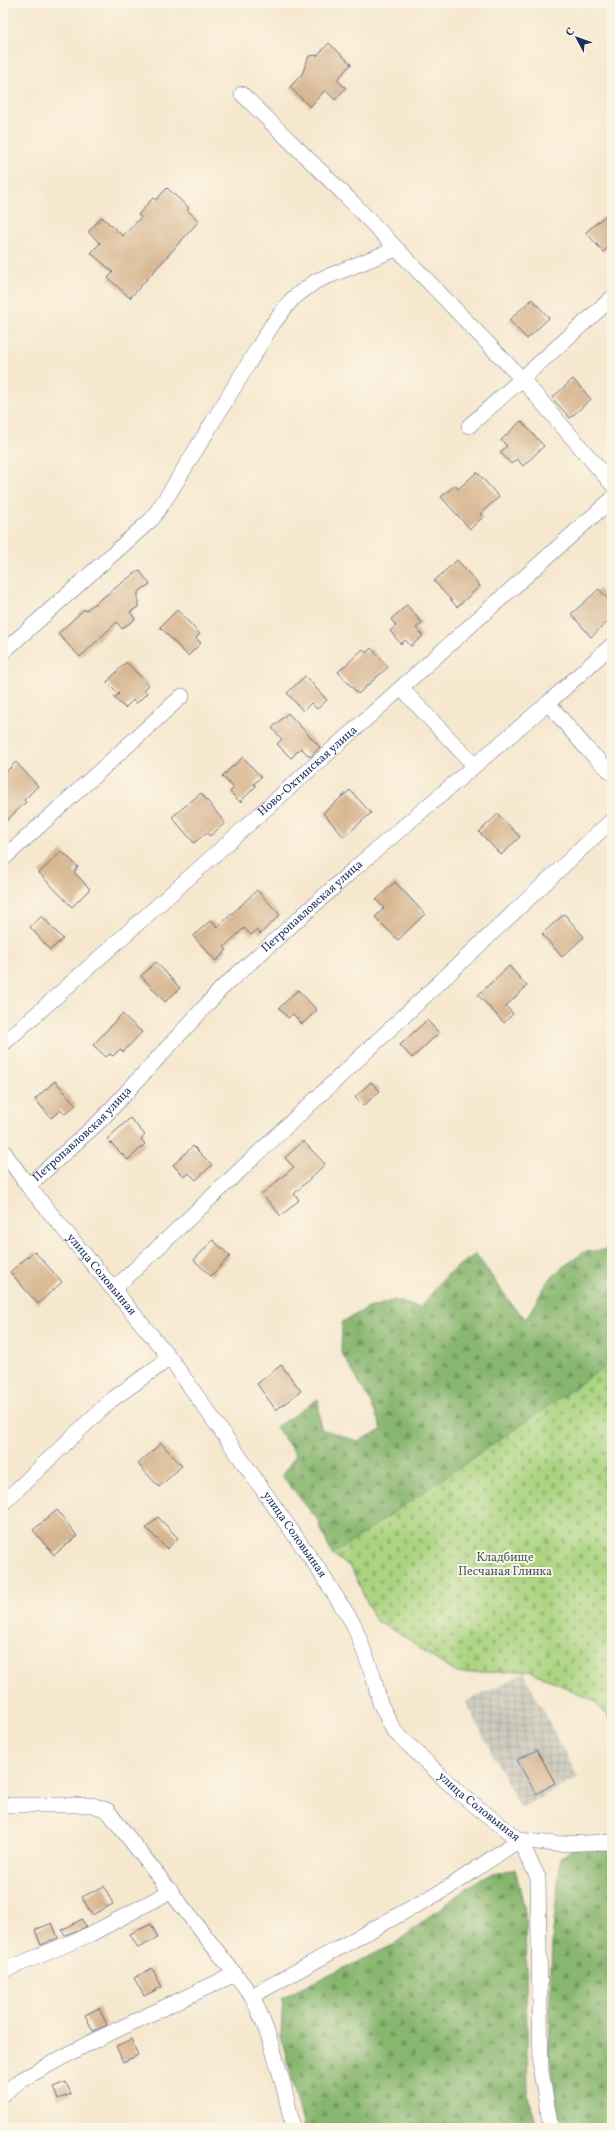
<svg xmlns="http://www.w3.org/2000/svg" width="615" height="2131" font-family="Vollkorn,serif">
<style>
.industrial{fill:url(#industrial-grid)}
.forest{fill:url(#forest-firs);stroke:#517266}
.cemetery{fill:url(#cemetery-stones);stroke:#62826f}
.building{fill:#d7b691}
.lines{fill:none;stroke-linecap:round;stroke-linejoin:round}
.minor-casing{stroke:#687086;stroke-width:16}
.minor{stroke:#fff;stroke-width:15}
.labels{text-anchor:middle;dominant-baseline:central;stroke-width:4;stroke-linejoin:round;paint-order:stroke}
.street-label{font-size:12px;fill:#1b2f5e;stroke:#fcf5e5}
.park-label{font-size:12px;fill:#3f5866;stroke:#fcf5e5}
</style>
<defs>
<pattern id="industrial-grid" width="8" height="8" patternUnits="userSpaceOnUse"><rect width="8" height="8" fill="#c6c5b8"/><path d="M0 4h8M4 0v8" fill="none" stroke="#a0a099"/></pattern>
<pattern id="forest-firs" width="22" height="20" patternUnits="userSpaceOnUse"><rect width="22" height="20" fill="#87b66e"/><path d="M5 1l3.5 6h-7zM16 11l3.5 6h-7z" fill="#6e945e"/></pattern>
<pattern id="cemetery-stones" width="16" height="16" patternUnits="userSpaceOnUse"><rect width="16" height="16" fill="#aad480"/><path d="M2 7V4a2 2 0 0 1 4 0v3zM10 15v-3a2 2 0 0 1 4 0v3z" fill="#92b671"/></pattern>
</defs>
<rect width="100%" height="100%" fill="#fcf5e5"/>
<filter id="ink" filterUnits="userSpaceOnUse"><feTurbulence type="fractalNoise" baseFrequency=".025" numOctaves="2"/><feDisplacementMap in="SourceGraphic" scale="8" xChannelSelector="R" yChannelSelector="G"/><feConvolveMatrix kernelMatrix="1 2 1 2 8 2 1 2 1" color-interpolation-filters="sRGB"/></filter>
<filter id="wash" filterUnits="userSpaceOnUse"><feTurbulence type="fractalNoise" baseFrequency=".012" numOctaves="4" result="noise"/><feDisplacementMap in="SourceGraphic" scale="16" xChannelSelector="R" yChannelSelector="G"/><feGaussianBlur stdDeviation="0.9" result="paint"/><feColorMatrix in="noise" values="0 0 0 0 0 0 0 0 0 0 0 0 0 0 0 0 0 1.4 0 .05"/><feComposite in="paint" operator="in"/></filter>
<g filter="url(#wash)">
<rect width="100%" height="100%" fill="#f6e8cf"/>
<path class="industrial" d="M524,1673l54,105 -58,30 -54,-106z"/>
<path class="forest" d="M612,1249v473l-19,-22 -63,-29 -73,2 -39,-25 -10,-10 -32,-17 -25,-54 -19,-12 -15,-36 -35,-43 14,-21 -20,-28 42,-28 3,30 37,12 24,-11 -12,-29 -29,-49 1,-30 24,-13 29,-9 25,8 26,-33 30,-21 36,51 14,14 21,-37 13,-13 24,-17z
M612,1847v281h-52l-12,-79 4,-109 9,-84 14,-8z
M515,1868l10,43 3,184 8,33h-232l-23,-92 2,-39 110,-52 87,-67z"/>
<path class="cemetery" d="M612,1362v360l-19,-22 -63,-29 -73,2 -39,-25 -10,-10 -32,-17 -25,-54 -19,-12z"/>
<g id="blocks">
<path class="building" d="M329,43l22,21 -14,16 9,8 -11,12 -10,-10 -15,17 -20,-20 12,-13 7,-18 9,-1z
M167,188l22,20 -2,2 12,11 -69,77 -22,-20 5,-6 -22,-19 9,-10 -12,-11 14,-15 21,19 18,-19 -3,-2 15,-17 3,2z
M612,210v34l-9,8 -17,-20z
M532,299l17,19 -22,21 -18,-19z
M573,379l18,20 -21,19 -18,-20z
M521,421l23,25 -21,20 -6,-7 -6,5 -11,-12 7,-6 -6,-6z
M477,472l22,25 -19,17 3,3 -13,12 -29,-32 14,-12 3,4z
M457,560l23,26 -23,21 -23,-26z
M139,570l11,14 -12,8v15l-8,5 5,7 -13,10 -5,-7 -37,35 -22,-23 26,-25 1,2z
M599,589l13,15v14l-21,19 -20,-23z
M407,605l15,18 -6,5 7,8 -12,10 -6,-6 -4,4 -11,-13 6,-5 -5,-7z
M177,610l23,24 -4,4 5,5 -13,13 -28,-29z
M371,648l17,19 -30,27 -20,-22 25,-23 3,4z
M126,662l23,23 -5,5 3,3 -11,11 -3,-4 -8,8 -11,-10 5,-4 -12,-12z
M305,676l22,24 -10,9 -6,-6 -8,8 -16,-18z
M288,713l32,34 -10,10 -9,-9 -10,10 -14,-14 5,-5 -10,-11z
M243,757l18,20 -7,7 2,2 -16,16 -10,-10 4,-4 -12,-12z
M16,762l22,24 -14,14 2,2 -23,22v-49z
M350,790l21,23 -27,24 -21,-24z
M201,793l24,30 -15,13 -3,-4 -13,11 -22,-26z
M498,814l22,23 -19,18 -22,-23z
M62,851l16,16 -4,5 16,17 -18,18 -33,-34z
M395,882l30,32 -27,26 -23,-23 9,-9 -8,-8z
M257,890l23,25 -20,19 -3,-4 -6,5 -7,-7 -20,19 3,3 -11,11 -23,-25 18,-16 7,7z
M564,914l20,23 -22,20 -20,-23z
M42,916l21,23 -13,11 -20,-23z
M156,962l24,26 -15,14 -24,-26z
M509,966l18,20 -21,20 7,8 -9,9 -26,-28z
M298,990l19,20 -15,14 -9,-10 -5,4 -9,-10z
M122,1014l20,18 -19,20 -3,-3 -7,7 -3,-2 -4,3 -13,-12z
M427,1020l12,13 -27,25 -12,-13z
M55,1081l21,24 -11,9 -4,-4 -10,8 -16,-19z
M371,1082l9,9 -17,15 -8,-9z
M130,1118l15,17 -4,4 4,5 -17,16 -21,-21z
M303,1141l22,23 -31,30 5,6 -18,16 -19,-22 32,-27 -9,-9z
M193,1146l19,19 -16,15 -7,-7 -4,4 -12,-12z
M213,1240l17,16 -19,20 -17,-16z
M34,1251l28,31 -24,22 -28,-32z
M281,1365l20,26 -25,19 -19,-26z
M161,1443l21,23 -23,21 -21,-23z
M57,1510l20,26 -23,19 -21,-25z
M158,1517l20,21 -11,11 -21,-21z
M537,1750l18,33 -19,11 -19,-34z
M104,1886l9,18 -21,11 -10,-18z
M82,1919l4,8 -21,8 -3,-5z
M52,1923l6,15 -17,7 -6,-15z
M151,1924l7,14 -20,10 -8,-14z
M152,1968l10,19 -18,9 -10,-18z
M99,2008l8,17 -14,6 -8,-16z
M131,2039l7,16 -15,7 -7,-16z
M66,2082l5,12 -13,5 -5,-12z"/>
</g>
</g>
<g filter="url(#ink)">
<use href="#blocks" fill-opacity="0" stroke="#687086" stroke-width="1"/>
<g class="lines">
<g class="minor-casing">
<g id="minor">
<path d="M242,94l106,104 174,181 90,105"/>
<path d="M469,426l143,-128"/>
<path d="M3,652l149,-133 18,-27 102,-167 20,-26 24,-18 80,-32"/>
<path d="M401,688l73,77"/>
<path d="M548,703l39,46 25,24"/>
<path d="M3,859l179,-163"/>
<path id="s1" d="M3,1044l609,-545"/>
<path id="s2" d="M3,1151l25,35 142,172 147,209 37,58 19,50 7,28 14,28 64,61 61,48 36,4 57,-2"/>
<path id="s3" d="M28,1186l73,-66 121,-132 132,-119 194,-166 64,-58"/>
<path d="M114,1289l498,-469"/>
<path d="M3,1503l107,-102 60,-43"/>
<path d="M3,1805h89l15,5 145,186c20,42 32,87 41,132"/>
<path d="M519,1840l19,37 3,195 10,56"/>
<path d="M3,1971l88,-37 80,-43"/>
<path d="M252,1996l199,-110 68,-46"/>
<path d="M3,2094l18,-14 68,-37 146,-69"/>
</g>
</g>
<use href="#minor" class="minor"/>
</g>
</g>
<g class="labels">
<g class="street-label">
<text stroke="none"><textPath href="#s1" startOffset="409">Ново-Охтинская улица</textPath></text>
<text stroke="none"><textPath href="#s3" startOffset="399">Петропавловская улица</textPath></text>
<text stroke="none"><textPath href="#s3" startOffset="75">Петропавловская улица</textPath></text>
<text stroke="none"><textPath href="#s2" startOffset="158">улица Соловьиная</textPath></text>
<text stroke="none"><textPath href="#s2" startOffset="482">улица Соловьиная</textPath></text>
<text stroke="none"><textPath href="#s2" startOffset="818">улица Соловьиная</textPath></text>
</g>
<g class="park-label">
<text x="505" y="1558">Кладбище<tspan x="505" dy="14">Песчаная Глинка</tspan></text>
</g>
</g>
<rect width="615" height="2131" fill="none" stroke="#fcf5e5" stroke-width="16"/>
<g transform="translate(577 38) rotate(311)" stroke="#fcf5e5" stroke-width="3" paint-order="stroke">
<path d="M0-3L7 15L0 10L-7 15Z" fill="#1b2f5e"/>
<text y="-6" font-size="11" font-weight="bold" text-anchor="middle" fill="#1b2f5e">С</text>
</g>
</svg>
